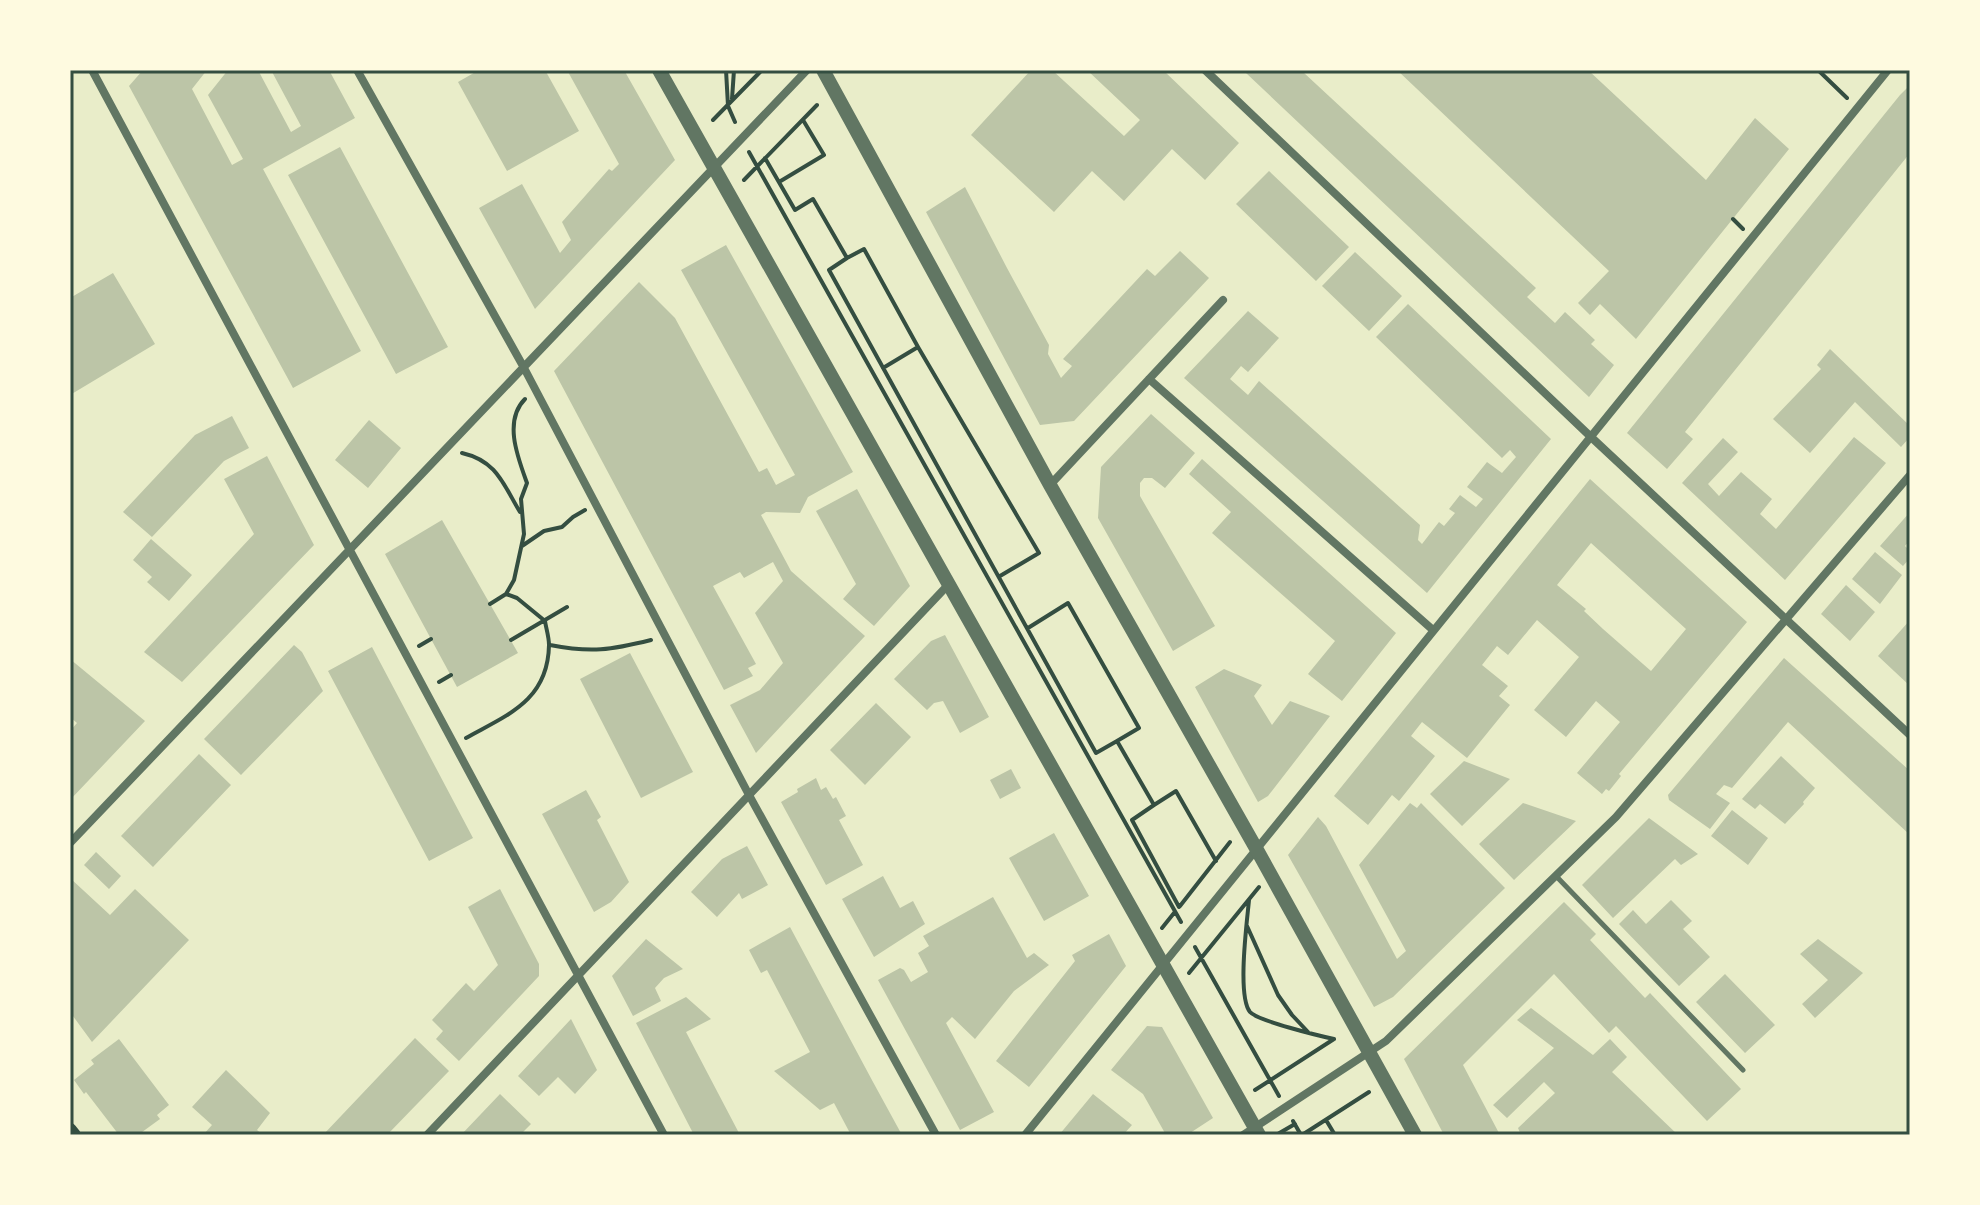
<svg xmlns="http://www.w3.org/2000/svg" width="1980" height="1205" font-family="'Exo 2',sans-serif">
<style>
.building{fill:#bcc5a7;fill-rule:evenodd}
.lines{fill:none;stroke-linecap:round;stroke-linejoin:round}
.path{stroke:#344e41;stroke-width:4}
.service{stroke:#617663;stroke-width:5}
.minor{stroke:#617663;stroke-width:8}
.tertiary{stroke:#617663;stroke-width:14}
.secondary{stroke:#344e41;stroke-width:14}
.neatline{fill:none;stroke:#344e41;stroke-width:3}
</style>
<rect width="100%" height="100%" fill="#e9edc9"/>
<path class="building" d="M143,70h64l-15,19 40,76 11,-6 -35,-64 20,-25h30l33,62 10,-6 -30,-56h58l26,48 -92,51 98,182 -68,37 -164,-302z
M479,70h66l34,61 -72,40 -49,-89z
M567,70h57l51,90 -140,149 -56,-101 43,-24 38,69 11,-13 -9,-18 47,-53 3,2 7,-7z
M1031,70h21l72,66 16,-16 -53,-50h76l76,73 -34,37 -33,-31 -48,52 -32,-30 -38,41 -83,-77z
M1250,70h55l-2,2 233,216 -9,9 28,26 10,-11 30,28 -4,4 23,21 -25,32 -343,-324z
M1397,70h191l118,110 49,-62 34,31 -153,190 -36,-35 -10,11 -12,-12 31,-32z
M1910,85v68l-225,279 8,7 -26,30 -40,-36 273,-338z
M340,147l108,200 -52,27 -108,-199z
M1269,171l80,76 -33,34 -80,-77z
M965,187l42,81 42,77 -1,9 13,24 11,-12 -9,-7 84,-90 8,7 25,-25 29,27 -135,143 -34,4 -114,-213z
M726,245l127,227 -45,25 -8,16 -34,-1 -5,3 30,56 74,65 -109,117 -26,-48 30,-15 23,-27 -28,-50 28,-32 -10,-19 -29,16 -4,-6 -27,14 43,78 -8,4 5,8 -29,14 -170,-319 85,-89 36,36 84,154 8,-4 9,17 19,-10 -114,-205z
M1355,252l47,44 -33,35 -47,-45z
M113,273l42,71 -85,51v-97z
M1408,304l143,135 -124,154 -243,-215 64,-67 31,27 -31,34 -7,-6 -11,13 18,16 11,-14 161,144 -2,15 4,4 17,-22 5,4 11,-13 -6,-4 11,-14 16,12 7,-8 -16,-12 20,-25 15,11 14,-16 -6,-7 -8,8 -126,-121z
M1830,349l80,77v11l-9,10 -46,-45 -45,51 -37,-34 48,-50 -4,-4z
M1151,414l44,39 -30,35 -13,-10h-8l-4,5v13l75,130 -42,25 -75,-133 3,-51z
M232,416l17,32 -25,13 -72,76 -29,-25 72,-77z
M369,420l32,28 -33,40 -33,-28z
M1854,437l32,26 -101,117 -103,-97 41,-45 15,14 -30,32 11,12 22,-24 31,27 -12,15 16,15z
M267,456l47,89 -132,137 -38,-30 110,-118 -30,-55z
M1202,459l194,174 -54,68 -34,-27 27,-33 -123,-108 19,-21 -42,-38z
M1590,479l157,143 -128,152 2,2 -12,15 -3,-2 -4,5 -25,-21 43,-51 -24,-21 -30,36 -32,-27 45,-53 -42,-37 -29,35 -11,-9 -15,19 26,21 -9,10 11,9 -43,53 -45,-36 -11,14 24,20 -36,45 -7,-6 -24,30 -34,-29zM1591,543l95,86 -35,42 -48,-42 -19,-18 2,-2 -29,-24z
M857,489l53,97 -36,40 -31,-27 13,-15 -40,-73z
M1910,512v28l-5,6 5,5v7l-7,8 -23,-20z
M442,520l76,133 -61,34 -72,-133z
M151,539l41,36 -23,26 -22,-19 5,-5 -19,-17z
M1875,552l27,23 -22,29 -28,-25z
M1846,585l29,27 -25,29 -29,-27z
M1910,620v66l-32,-30z
M945,635l44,82 -29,16 -17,-32 -9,2 -7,7 -33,-31 37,-38z
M294,645l8,7 21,39 -82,84 -37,-36z
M372,647l101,191 -44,23 -101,-190z
M630,653l63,119 -52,26 -61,-119z
M1784,658l126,113v64l-122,-113 -56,66 -8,-3 -8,9 14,9 -20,26 -41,-29 -1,-5z
M70,659l75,62 -75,79v-69l7,-8 -7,-6z
M1224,669l38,16 -8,11 18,29 18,-24 40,15 -62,80 -10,6 -63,-115z
M876,703l35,34 -46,48 -35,-35z
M199,754l32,31 -78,82 -32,-31z
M1781,756l34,32 -12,14 1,2 -19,20 -25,-20 -5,5 -13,-10z
M1464,761l46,18 -48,47 -32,-32z
M1011,769l10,19 -21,11 -10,-19z
M816,778l5,12 5,-3 7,12 3,-2 10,19 -7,4 24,45 -37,20 -45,-83 17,-10 -1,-3z
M586,790l15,27 -4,3 32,62 -18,20 -17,10 -52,-98z
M1410,803l7,5 4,-5 84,85 -112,109 -19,10 -86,-152 30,-38 8,9 71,133 9,-8 -47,-86z
M1523,803l53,18 -62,59 -35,-36z
M1732,810l36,28 -20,27 -37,-29z
M1649,818l49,36 -17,11 -6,-6 -62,59 -31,-33z
M1054,833l35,63 -45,25 -35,-63z
M747,846l21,39 -26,14 -3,-6 -22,24 -26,-25 31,-33z
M96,852l25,24 -12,13 -25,-24z
M883,876l17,32 13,-7 12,23 -51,33 -32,-58z
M70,878l40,37 25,-26 54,51 -97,102 -22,-30z
M500,889l39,75v12l-80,85 -23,-22 7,-8 -11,-11 34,-37 8,8 24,-26 -30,-58z
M993,897l34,61 7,-5 15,12 -35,26 -39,48 -23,-22 -6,6 48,89 -34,18 -82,-150 22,-12 4,2 7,12 17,-10 -10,-19 11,-7 -6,-10z
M1671,900l21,21 -9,8 27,28 -31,29 -60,-62 14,-14 13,14z
M1564,902l32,32 -6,6 55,58 5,-5 91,96 -34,32 -91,-95 -7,7 -55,-59 -91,91 37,70h-56l-40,-76z
M790,927l83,155 29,53h-51l-17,-32 -14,7 -46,-39 36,-19 -43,-82 -6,3 -12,-23z
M1109,934l17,32 -97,121 -33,-26 79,-100 -3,-6z
M646,939l37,30 -19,9 -9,10 6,13 -28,15 -21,-40z
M1818,939l45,34 -48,45 -13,-14 26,-24 -28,-26z
M1725,974l50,51 -30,28 -49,-51z
M686,997l25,22 -25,13 54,103h-46l-58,-112z
M1531,1008l62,47 17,-16 17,18 -15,15 66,63h-157l-3,-7 37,-35 -11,-11 -37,36 -14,-13 61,-57 -37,-28z
M571,1019l26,51 -22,24 -17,-17 -19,19 -21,-20z
M1147,1026l15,1 51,91 -26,17h-21l-23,-41 -32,-24z
M415,1038l34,33 -62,64h-64z
M119,1039l50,66 -12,10 3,4 -22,16h-19l-33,-43 -2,2 -10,-14 20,-16 -3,-4z
M226,1070l44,43 -13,17 6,5h-60l9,-10 -20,-18z
M500,1094l31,30 -11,11h-59z
M1093,1094l39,31 -9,10h-64z"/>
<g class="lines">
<path class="path" d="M726,70l2,36 7,16
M1818,70l29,28
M732,99l2,-29
M713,120l49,-50
M749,152l432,770
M765,158l30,52 18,-11 34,59 -18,12 267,483 21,-12 37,64 -22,15 47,87
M744,180l73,-75
M779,182l45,-27 -21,-35
M1733,219l10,10
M847,258l17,-9 54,98
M883,368l35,-21 121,206 -39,23
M462,453c35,8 41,31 58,59
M522,546l22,-15 18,-4 11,-10 12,-7
M490,604l16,-10 8,-14 10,-46 -3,-35 6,-16c-9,-25 -24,-62 -2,-84
M1028,628l40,-25 71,125 -22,13
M511,640l56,-33
M550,645c41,8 61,5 101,-5
M419,646l12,-7
M439,682l12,-7
M466,738c41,-23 82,-37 83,-93 0,-8 -3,-17 -4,-24l-28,-23 -11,-4
M1154,805l22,-14 40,70
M1249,900c-2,22 -12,96 1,112 8,9 70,24 84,27
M1180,906l50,-64
M1247,926l31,69 14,20 16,17
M1162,928l12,-15
M1195,947l84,149
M1189,973l70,-86
M1255,1090l79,-51
M1326,1120l9,15
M1293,1121l8,14
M1276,1135l19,-11
M1302,1135l67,-43"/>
<path class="service" d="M1556,876l187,194"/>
<path class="minor" d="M92,70l572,1065
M357,70l166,296 226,429 187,340
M1205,70l386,367 319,298
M1149,379l284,251
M1050,485l173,-185
M70,843l737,-773
M427,1135l521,-550
M1025,1135l863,-1065
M1243,1135l143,-94 230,-224 294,-342"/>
<path class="tertiary" d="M659,70l600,1065
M823,70l227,415 207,365 158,285"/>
<path class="secondary" d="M70,1130l4,5"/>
</g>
<rect width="1980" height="1205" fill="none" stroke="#fefae0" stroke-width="144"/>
<rect x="72" y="72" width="1836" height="1061" class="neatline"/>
</svg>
